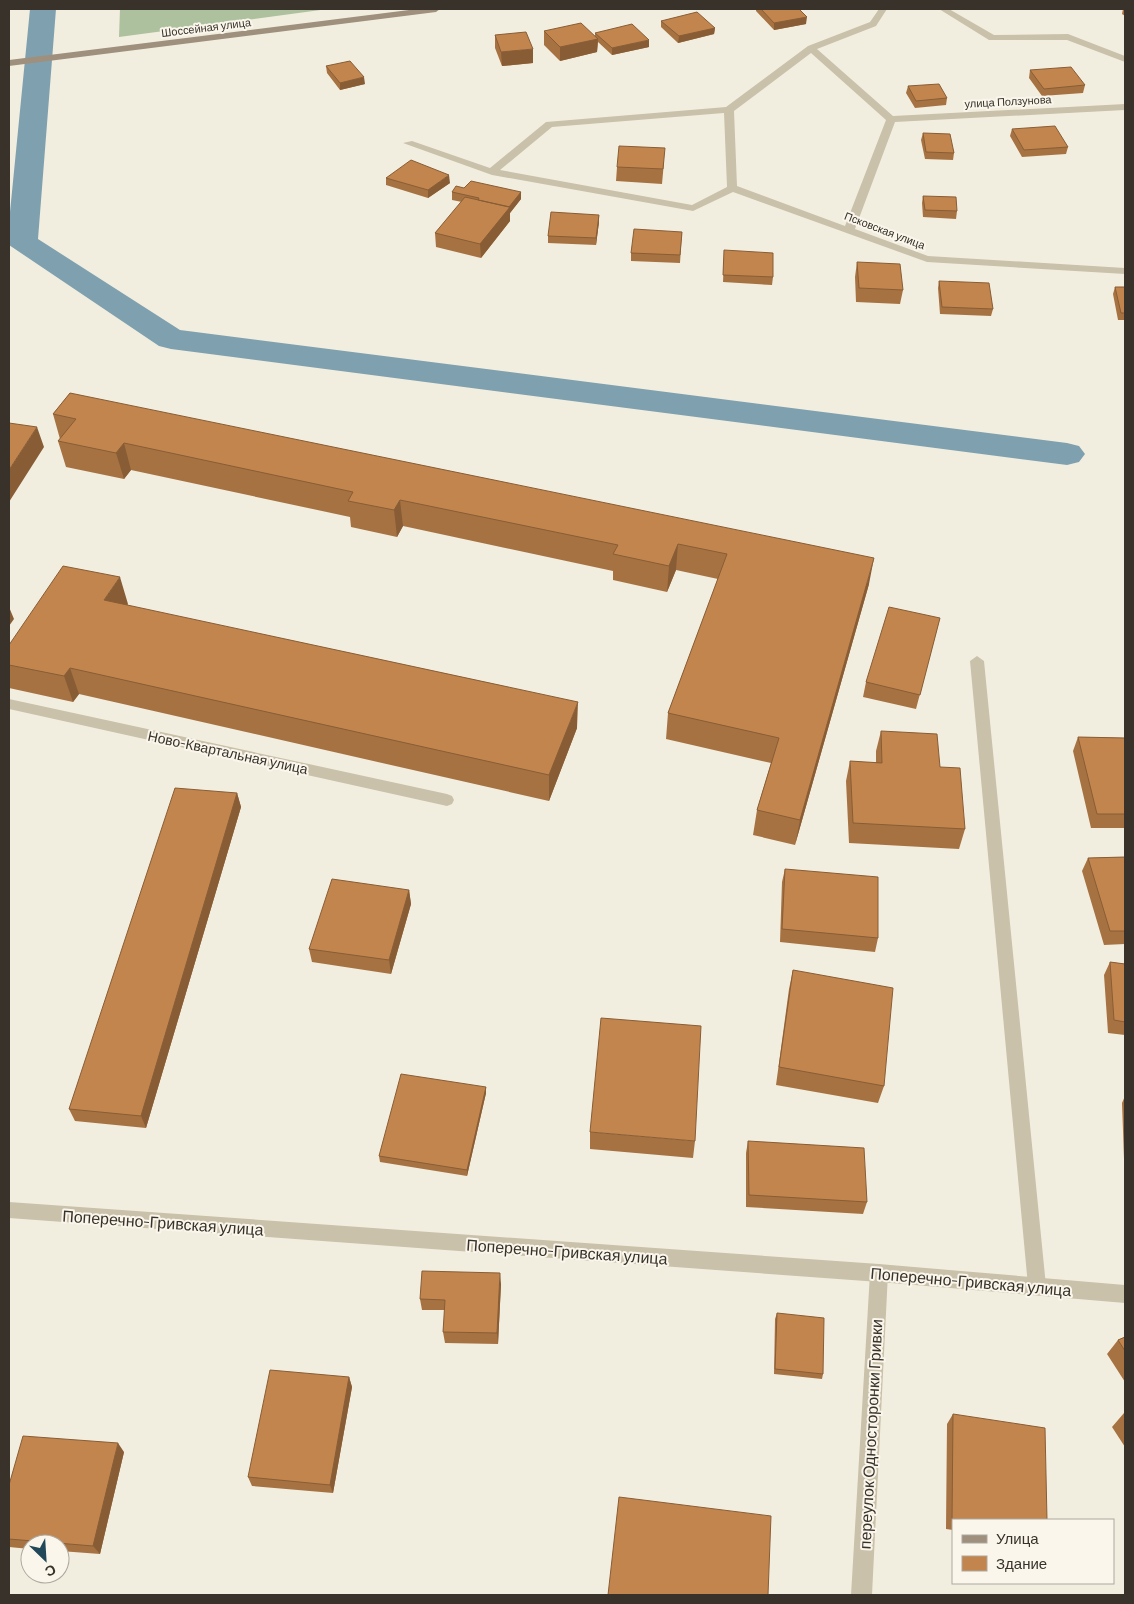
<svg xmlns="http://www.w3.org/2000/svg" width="1134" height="1604" font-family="Barlow,sans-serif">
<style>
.green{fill:#aec19f}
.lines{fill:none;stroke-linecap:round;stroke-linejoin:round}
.canal{fill:#7fa1af;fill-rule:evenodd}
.lane{fill:#cac1ab;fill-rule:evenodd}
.street{fill:#cac1ab;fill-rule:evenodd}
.secondary{fill:#9e907c;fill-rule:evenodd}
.wall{fill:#a77242}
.shaded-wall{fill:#885d36}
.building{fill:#c2854d;stroke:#885d36}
.labels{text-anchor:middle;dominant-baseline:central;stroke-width:4;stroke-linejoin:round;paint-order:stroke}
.far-street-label{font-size:11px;fill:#38322a;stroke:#faf6ec}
.street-label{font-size:14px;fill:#38322a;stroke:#faf6ec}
.near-street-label{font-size:16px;fill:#38322a;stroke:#faf6ec}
</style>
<rect width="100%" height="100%" fill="#f2eedf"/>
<path class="green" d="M120,9h208l-209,28z"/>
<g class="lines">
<path class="canal" d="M30,9h26l-18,230 142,91 887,113 12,3 6,8 -6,8 -12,3 -896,-116 -12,-3 -150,-101v-23z"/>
<path class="lane" d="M977,656l7,5 62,625 -2,6 -7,3 -7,-3 -2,-6 -58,-625z
M879,1264l7,3 2,6 -16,322h-21l19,-322 2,-6z"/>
<path class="street" d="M879,9h8l-11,17 -59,23 76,67 232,-12v6l-230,12 -40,107 73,27 197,12v6l-198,-12 -194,-70 -40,19 -201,-36 -89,-32 9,-2 78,27 56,-46 180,-15 82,-61 62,-24zM811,53l75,67 -41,106 -108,-40 -3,-75zM724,113l3,74 -35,18 -192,-35 52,-43z
M939,9h10l45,26 74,-1 57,22v6l-58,-22h-78z
M9,699l438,95 5,2 2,4 -2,4 -5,2 -438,-97z
M9,1202l870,62 246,21v18l-246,-21 -870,-64z"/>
<path class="secondary" d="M417,9h23l-4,3 -427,54v-6z"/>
</g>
<path class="wall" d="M756,9h43l7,15 -32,6 -18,-19z
M1123,9h2v7l-3,-2z
M661,21l54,7 -1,6 -36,9 -17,-16z
M544,31l51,5v-3l54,14 -37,8 -14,-13 -1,10 -37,9 -16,-16z
M495,35l38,28 -31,3 -7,-18z
M326,66l39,18 -25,6 -13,-17z
M1030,70l55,15 -2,8 -41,3 -13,-18z
M908,86l39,12 -1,7 -31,3 -9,-15z
M1012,129l56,18 -2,7 -44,3 -12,-21z
M923,133l31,20 -1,7 -28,-1 -4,-19z
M664,162l-2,22 -46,-3 1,-14z
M386,178l64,5 -22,15 -42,-13z
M464,188l57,4v7l-11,14v8l-29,37 -45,-11 -1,-14 27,-31 -10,-2v-8z
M923,196l34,15 -1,8 -33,-2 -1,-14z
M599,215v7l-3,23 -48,-2v-7z
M682,232l-2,31 -49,-2v-8z
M724,258l49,19 -1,8 -49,-3z
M857,262l46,28 -3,14 -44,-2 -1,-25z
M939,281l54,28 -2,7 -51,-2 -2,-26z
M1115,287h10v33h-7l-5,-26z
M70,393l799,191 -74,261 -42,-10 4,-25 14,-47 -105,-24 2,-26 50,-134 -42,-9 -9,22 -54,-12v-9l-210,-45 -6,11 -46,-10 -1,-10 -219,-47 -7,9 -58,-12 -8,-26 2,-2 -7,-25z
M128,604l-1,1 450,123 -28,73 -470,-107 -6,8 -64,-14v-43z
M940,618l-24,91 -53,-12 3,-15z
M881,731l59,36 25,62 -6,20 -110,-6 -3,-62 4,-20 26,2v-12z
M1078,737l47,1v90h-34l-18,-77z
M237,793l4,14 -95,321 -71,-7 -6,-12z
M1125,857v87l-21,1 -22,-74 6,-13z
M785,869l93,69 -3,14 -95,-10 2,-60z
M409,890l2,14 -20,70 -79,-12 -3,-13z
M1110,962l15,2v71l-17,-2 -4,-58z
M793,970l91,116 -6,17 -102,-18 13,-96z
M486,1087v6l-19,83 -87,-14 -1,-6z
M1125,1096v91l-3,-84z
M590,1132l105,9 -2,17 -103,-9z
M748,1141l119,61 -4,12 -117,-7v-54z
M501,1284l-3,60 -53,-1 -2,-11 2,-22h-23l-2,-11z
M777,1313l46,61 -1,5 -48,-5 1,-55z
M1125,1324v11l-1,-9z
M1125,1337v45l-18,-28 11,-14z
M349,1377l3,10 -19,106 -81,-7 -4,-9z
M1124,1413h1v34l-13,-20z
M953,1414v116l-7,-1 1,-105z
M124,1452l-24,102 -40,-3v-7h-30v5l-21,-2v-62z"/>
<path class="shaded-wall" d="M807,17l-1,7 -32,6v-7z
M715,28l-1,6 -36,9 1,-7z
M598,39l-1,13 -37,9v-14z
M649,40v7l-37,8v-7z
M533,49v14l-31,3 -1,-14z
M364,77l1,7 -25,6v-7z
M449,175l1,8 -22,15v-8z
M521,192v7l-11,14v8l-29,37 -1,-14z
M599,215v7l-3,23v-7z
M37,427l7,20 -35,55v-32z
M124,443l7,27 -7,9 -8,-26z
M400,500l3,26 -6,11 -3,-27z
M678,544l-2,26 -9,22 2,-26z
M874,558l-5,26 -74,261 5,-25z
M120,577l8,27 -16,22 -8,-26z
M9,607l5,12 -5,7z
M70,668l9,26 -6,8 -9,-26z
M578,702l-1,26 -28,73v-26z
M237,793l4,14 -95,321 -5,-12z
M409,890l2,14 -20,70 -2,-14z
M486,1087v6l-19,83v-6z
M500,1273l1,11 -3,60 -1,-11z
M349,1377l3,10 -19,106 -3,-8z
M118,1443l6,9 -24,102 -7,-8z"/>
<path class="building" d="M761,9h38l8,8 -33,6z
M697,12l18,16 -36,8 -18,-15z
M581,23l17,16 -38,8 -16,-16z
M632,24l17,16 -37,8 -17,-15z
M526,32l7,17 -32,3 -6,-17z
M350,61l14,16 -24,6 -14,-17z
M1071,67l14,18 -41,4 -14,-19z
M939,84l8,14 -31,3 -8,-15z
M1055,126l13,21 -44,3 -12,-21z
M923,133l27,1 4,19 -28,-1z
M619,146l46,2 -2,21 -46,-2z
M411,160l38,15 -21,15 -42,-12z
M471,181l50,11 -12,15 -31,-7 1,-2 -27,-6 4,-6 8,2z
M923,196l33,1 1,14 -32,-1z
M465,197l45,10 -30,37 -45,-11z
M551,212l48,3 -3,23 -48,-2z
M634,229l48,3 -2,23 -49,-2z
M724,250l49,3v24l-50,-2z
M857,262l43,2 3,26 -44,-2z
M939,281l50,2 4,26 -51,-2z
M1115,287h10v26h-4z
M70,393l804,165 -74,262 -43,-10 22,-72 -111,-25 59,-159 -49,-10 -9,22 -56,-12 5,-9 -218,-45 -6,10 -46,-9 5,-9 -229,-49 -8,10 -58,-12 18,-22 -23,-5z
M9,423l28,4 -28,43z
M63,566l57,11 -16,23 474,102 -29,73 -479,-107 -6,8 -55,-11v-20z
M889,607l51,11 -20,77 -54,-13z
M881,731l56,3 3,33 20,1 5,61 -112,-6 -3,-62 32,2z
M1078,737l47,1v76h-28z
M175,788l62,5 -96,323 -72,-7z
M1125,857v74h-15l-22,-73z
M785,869l93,8v61l-96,-9z
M332,879l77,11 -20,70 -80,-11z
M1110,962l15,2v58l-11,-2z
M793,970l100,18 -9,98 -105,-19z
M601,1018l100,8 -6,115 -105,-9z
M401,1074l85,13 -19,83 -88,-14z
M748,1141l116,7 3,54 -118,-7z
M422,1271l78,2 -3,60 -54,-1 2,-32 -25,-1z
M777,1313l47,5 -1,56 -48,-5z
M1125,1337v14l-7,-11z
M270,1370l79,7 -19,108 -82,-8z
M953,1414l92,14 2,92 -95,1z
M23,1436l95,7 -25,103 -84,-7v-54z
M619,1497l152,19 -3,79h-160z"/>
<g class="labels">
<g class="far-street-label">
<text transform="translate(206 27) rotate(-7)">Шоссейная улица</text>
<text transform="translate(1008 101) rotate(-3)">улица Ползунова</text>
<text transform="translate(885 230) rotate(21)">Псковская улица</text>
</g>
<g class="street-label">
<text transform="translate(228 752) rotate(12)">Ново-Квартальная улица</text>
</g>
<g class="near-street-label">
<text transform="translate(163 1222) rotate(4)">Поперечно-Гривская улица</text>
<text transform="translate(567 1251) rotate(4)">Поперечно-Гривская улица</text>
<text transform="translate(971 1281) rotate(5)">Поперечно-Гривская улица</text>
<text transform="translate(870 1434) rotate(-87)">переулок Односторонки Гривки</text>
</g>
</g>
<rect width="1134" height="1604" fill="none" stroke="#38322a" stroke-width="20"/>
<rect x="952" y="1519" width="162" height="65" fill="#faf6ec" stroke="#aca89e"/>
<rect x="962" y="1535" width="25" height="8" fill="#9e907c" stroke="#aca89e"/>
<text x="996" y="1544" font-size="15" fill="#38322a">Улица</text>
<rect x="962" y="1556" width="25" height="15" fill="#c2854d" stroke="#aca89e"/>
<text x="996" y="1569" font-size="15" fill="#38322a">Здание</text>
<g transform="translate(45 1559) rotate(155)"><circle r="24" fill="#faf6ec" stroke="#aca89e"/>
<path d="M0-4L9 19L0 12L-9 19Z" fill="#204859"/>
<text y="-8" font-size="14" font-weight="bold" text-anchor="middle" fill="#38322a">С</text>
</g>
</svg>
